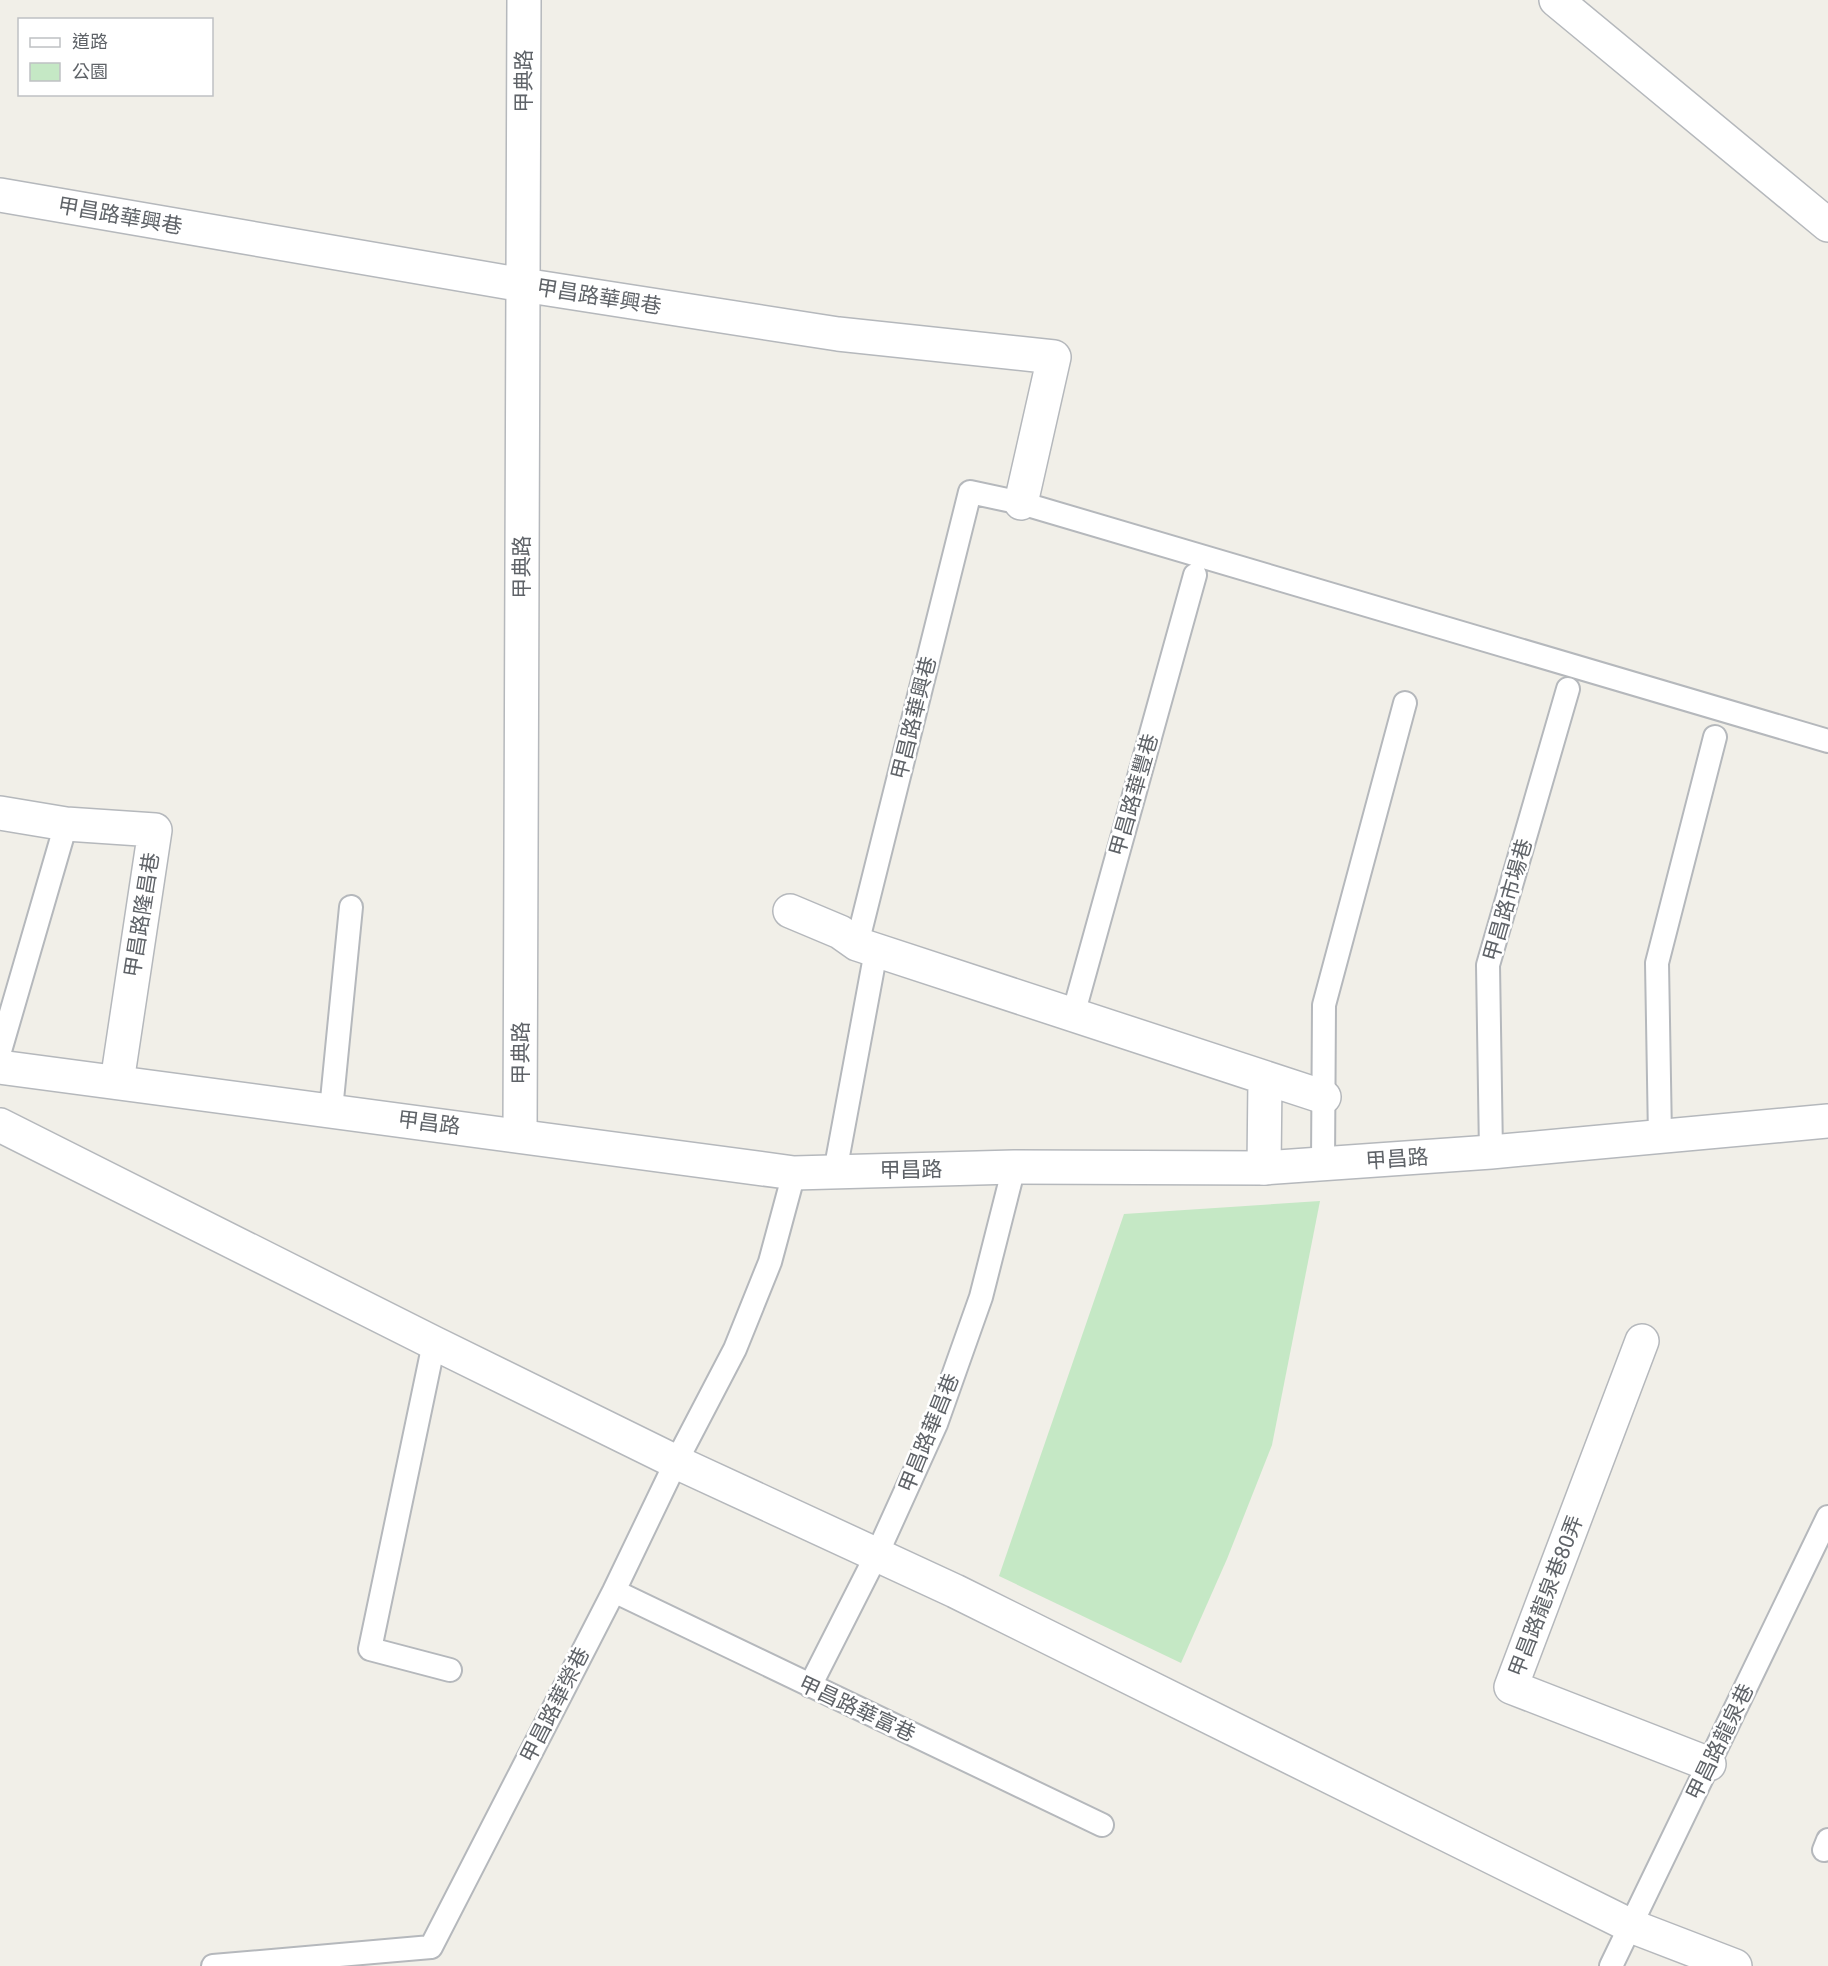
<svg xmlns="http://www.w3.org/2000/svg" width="1828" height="1966" font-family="Roboto,'Noto Sans TC',sans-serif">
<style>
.green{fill:#c5e8c5}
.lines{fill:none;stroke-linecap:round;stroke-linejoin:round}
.service-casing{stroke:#b5b8bc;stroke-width:26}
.minor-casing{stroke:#b5b8bc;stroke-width:36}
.tertiary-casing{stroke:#b5b8bc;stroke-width:36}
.service{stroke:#fff;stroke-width:22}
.minor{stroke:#fff;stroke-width:33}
.tertiary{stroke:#fff;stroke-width:33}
.labels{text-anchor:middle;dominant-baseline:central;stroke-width:5;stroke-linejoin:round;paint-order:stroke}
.street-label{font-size:21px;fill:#5f6368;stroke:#fff}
</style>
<rect width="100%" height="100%" fill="#f1efe8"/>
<path class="green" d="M1320,1201l-48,244 -45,114 -46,104 -182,-87 125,-362z"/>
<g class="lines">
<g class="service-casing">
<path id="service" d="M857,944l113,-452 51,11 807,238
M1073,1015l122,-440
M0,1051l66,-227
M331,1110l20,-203
M1660,1137l-3,-174 58,-226
M1491,1152l-3,-187 80,-276
M1323,1164l1,-159 81,-302
M835,1172l41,-221
M434,1343l-64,306 80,21
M614,1591l488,234
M810,1686l67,-132 59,-130 45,-127 33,-130
M1824,1850l4,-10
M431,1947l183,-356 62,-129 59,-113 35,-87 24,-89
M213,1966l218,-19
M1611,1966l217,-449"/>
</g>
<g class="minor-casing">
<path id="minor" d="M1556,0l272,225
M0,195l523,90 315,49 216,23 -33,146
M0,813l66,11 89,6 -38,252
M790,911l50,21 17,12 467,153
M520,1135l4,-1135
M1264,1168l1,-89
M1642,1341l-131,346 198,77"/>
</g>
<g class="tertiary-casing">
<path id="tertiary" d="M0,1067l794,106 220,-6 250,1 227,-16 337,-31
M0,1125l434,218 242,119 279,129 676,335 104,40"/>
</g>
<use href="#service" class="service"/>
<use href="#minor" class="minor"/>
<use href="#tertiary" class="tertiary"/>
</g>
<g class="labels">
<g class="street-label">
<text transform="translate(524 81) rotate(-90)">甲典路</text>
<text transform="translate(120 216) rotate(10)">甲昌路華興巷</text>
<text transform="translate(599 297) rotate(9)">甲昌路華興巷</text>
<text transform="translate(522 567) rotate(-90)">甲典路</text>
<text transform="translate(914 718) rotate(-76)">甲昌路華興巷</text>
<text transform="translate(1134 795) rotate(-74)">甲昌路華豐巷</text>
<text transform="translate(1508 900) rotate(-74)">甲昌路市場巷</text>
<text transform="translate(142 915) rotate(-81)">甲昌路隆昌巷</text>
<text transform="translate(521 1053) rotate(-90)">甲典路</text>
<text transform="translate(429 1123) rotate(7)">甲昌路</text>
<text transform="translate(1397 1159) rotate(-4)">甲昌路</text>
<text transform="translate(911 1170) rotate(-1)">甲昌路</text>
<text transform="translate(929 1433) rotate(-68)">甲昌路華昌巷</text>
<text transform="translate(1546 1596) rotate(-69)">甲昌路龍泉巷80弄</text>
<text transform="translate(555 1705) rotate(-63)">甲昌路華榮巷</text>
<text transform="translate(857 1709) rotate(25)">甲昌路華富巷</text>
<text transform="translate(1720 1742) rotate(-64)">甲昌路龍泉巷</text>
</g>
</g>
<rect x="18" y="18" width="195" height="78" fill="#ffffff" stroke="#bfc1c3" stroke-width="1.5"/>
<rect x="30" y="38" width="30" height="9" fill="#ffffff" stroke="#bfc1c3" stroke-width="1.5"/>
<text x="72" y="48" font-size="18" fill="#5f6368">道路</text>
<rect x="30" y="63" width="30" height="18" fill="#c5e8c5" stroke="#bfc1c3" stroke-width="1.5"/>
<text x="72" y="78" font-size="18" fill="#5f6368">公園</text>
</svg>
